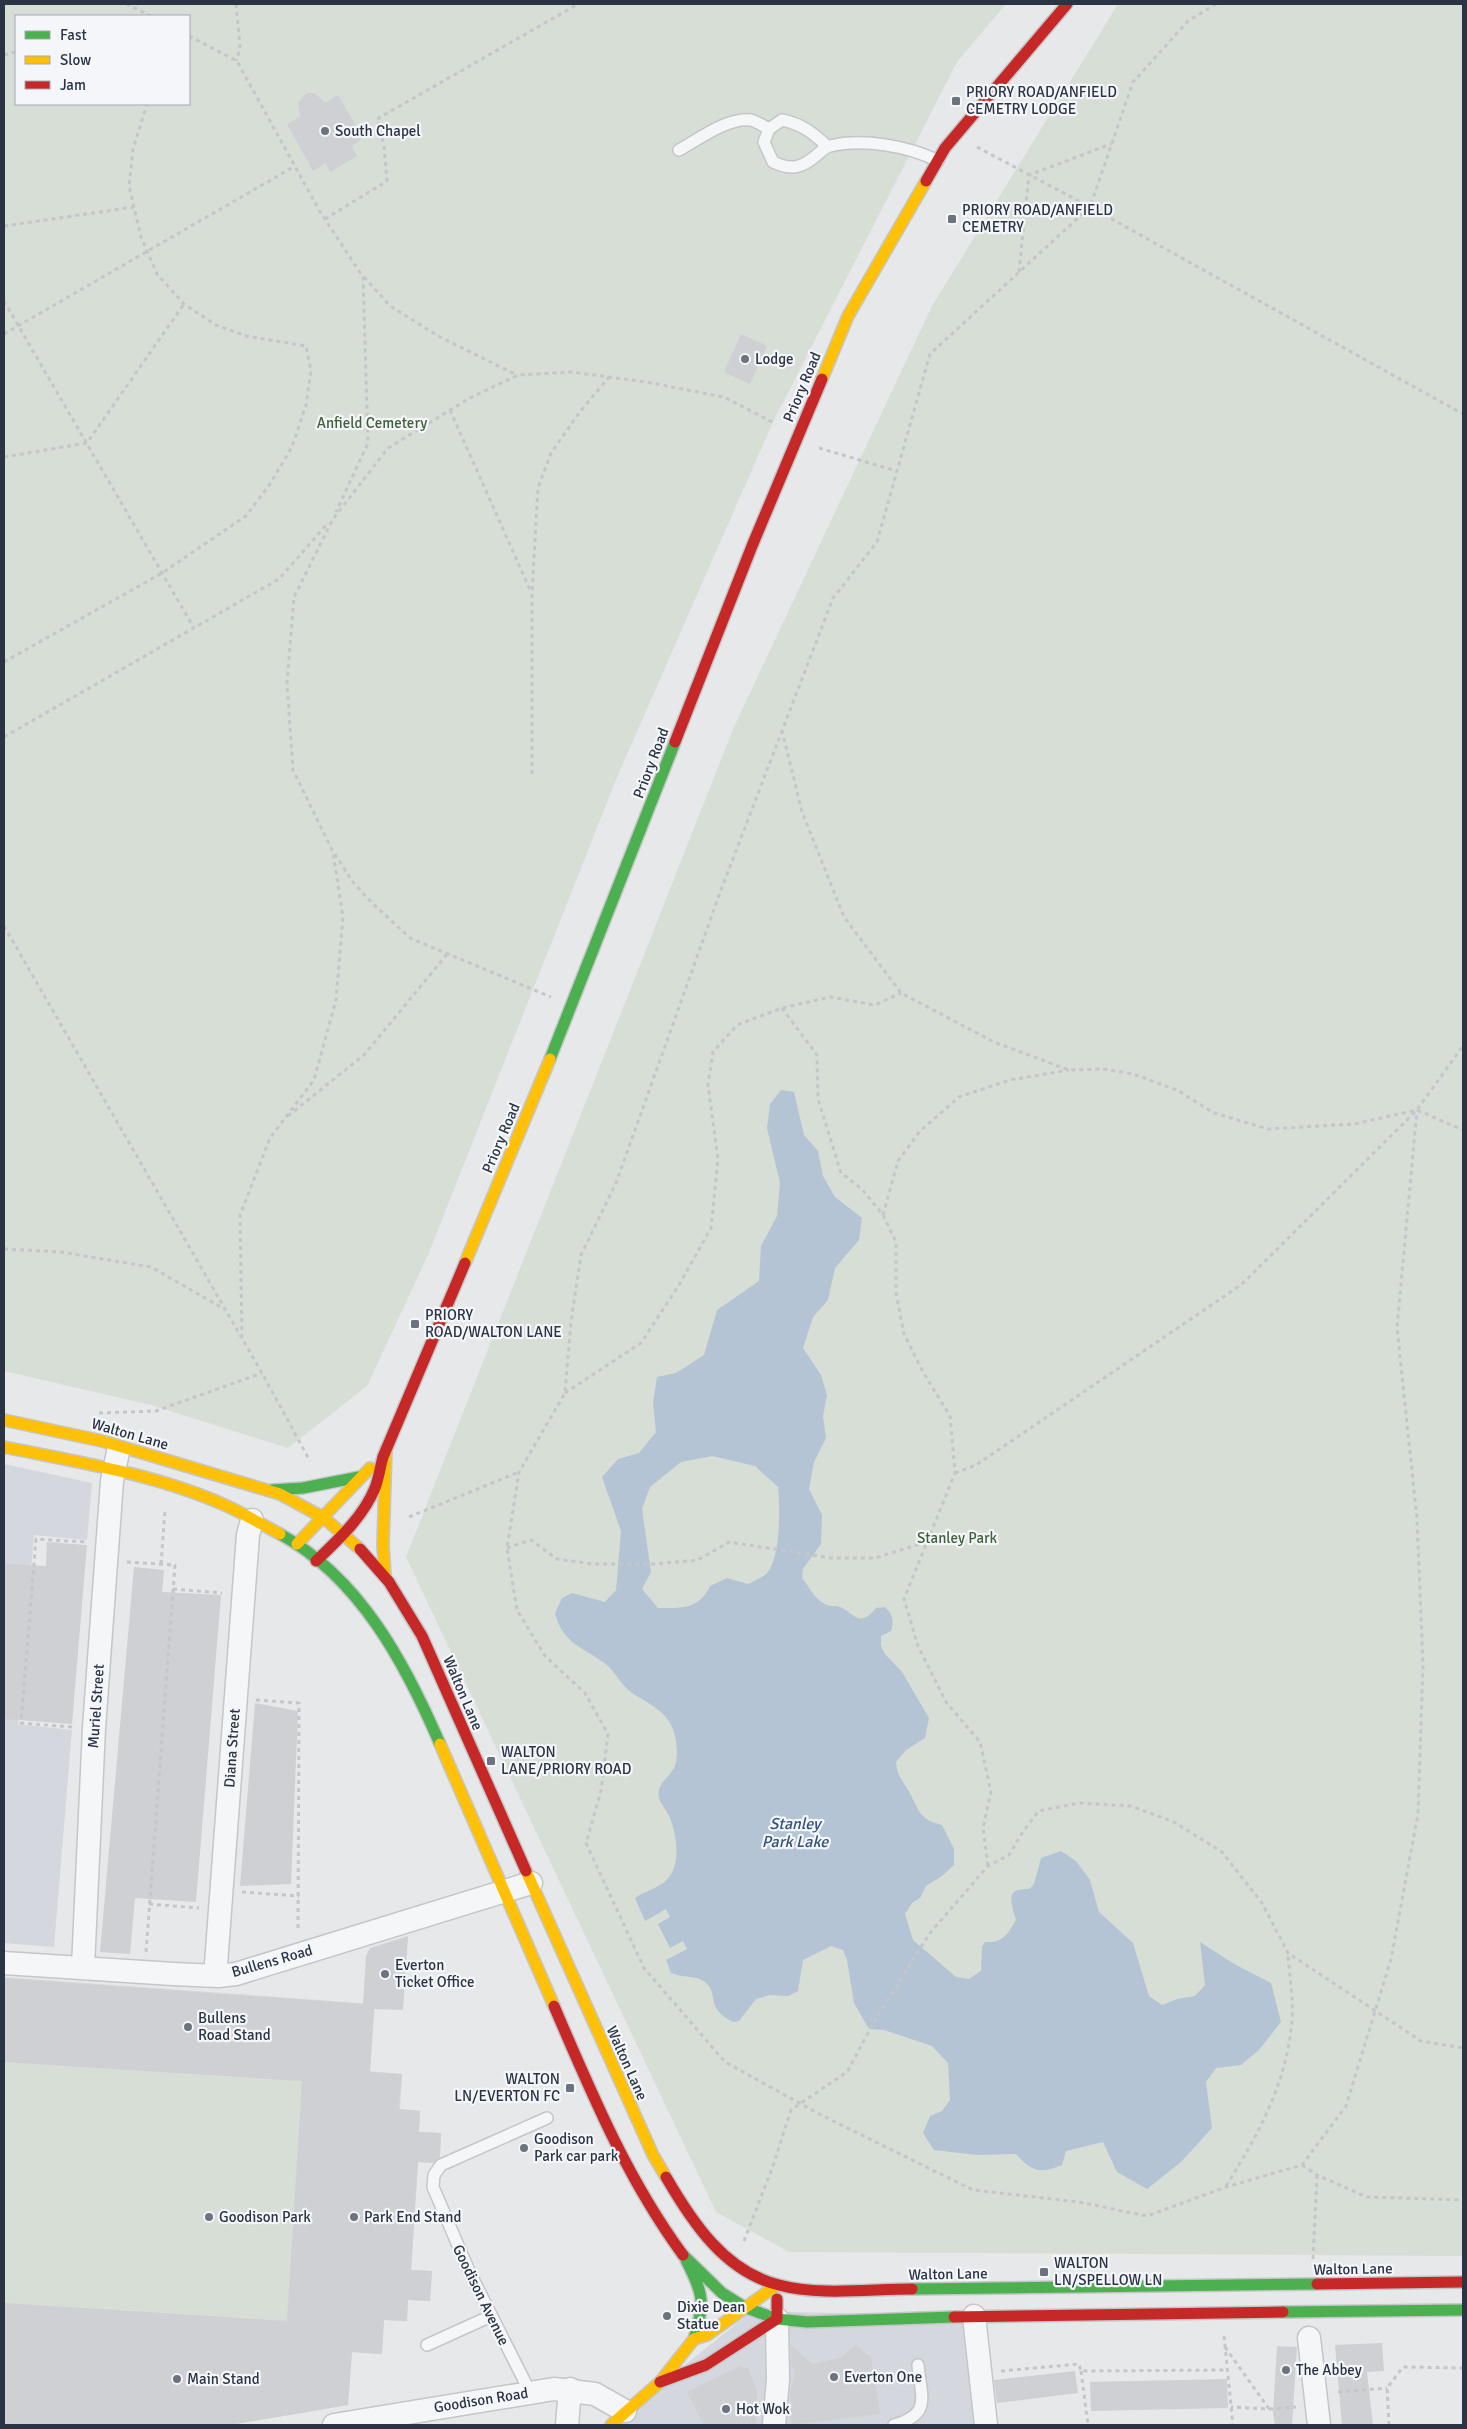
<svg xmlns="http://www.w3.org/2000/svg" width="1467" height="2429" font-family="Signika,sans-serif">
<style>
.built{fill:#d4d7dd}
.green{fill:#d6ded6;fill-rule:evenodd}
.water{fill:#b4c4d5;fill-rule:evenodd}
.building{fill:#ced0d3}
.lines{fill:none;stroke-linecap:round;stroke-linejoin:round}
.lane-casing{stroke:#c4c6c8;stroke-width:14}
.street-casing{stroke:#c4c6c8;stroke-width:25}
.fast-casing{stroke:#c4c6c8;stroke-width:14}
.slow-casing{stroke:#c4c6c8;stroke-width:14}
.jam-casing{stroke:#c4c6c8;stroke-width:14}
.path{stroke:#c5c6ca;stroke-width:3;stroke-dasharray:4 4;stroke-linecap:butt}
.lane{stroke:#f5f6f7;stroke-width:11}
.street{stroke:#f5f6f7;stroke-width:22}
.fast{stroke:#4caf50;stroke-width:11}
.slow{stroke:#ffc107;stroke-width:11}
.jam{stroke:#c62828;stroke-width:11}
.poi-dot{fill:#6c737f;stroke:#f4f6f9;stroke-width:2}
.labels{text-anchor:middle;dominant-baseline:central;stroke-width:4.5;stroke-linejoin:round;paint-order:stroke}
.poi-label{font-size:15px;fill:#2b3445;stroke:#f4f6f9;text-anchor:start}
.street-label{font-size:15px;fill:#2b3445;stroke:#f4f6f9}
.park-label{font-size:15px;fill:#3f6138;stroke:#f4f6f9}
.water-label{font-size:16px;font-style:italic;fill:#34527a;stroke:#f4f6f9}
</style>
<rect width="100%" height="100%" fill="#e6e8ea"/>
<path class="built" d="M4,1464l88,19 -5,57 -53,-5 -16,189 54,6 -18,217 -50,-4z
M752,2311l222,5 12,109h-375z"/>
<path class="green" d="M4,4h1002l-49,58 -184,360 -156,355 -189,478 -61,131 -79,62 -137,-43 -147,-34zM16,16h173v88h-173z
M1118,4h345v2252l-674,-4 -73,-40 -310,-655 328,-830 198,-421z
M4,1977l371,27 -5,67 32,3 -2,35 20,2 -1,21 22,1 -2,30 -21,-1 -7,108 21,1 -2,30 -22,-1 -1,21 -23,-1 -2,34 -30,-2 -4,53 -118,20h-226z"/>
<path class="water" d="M781,1090l13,2 10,43 14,16 5,25 12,21 27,21 -3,22 -24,28 -7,32 -15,17 -10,31 18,27 6,20 -4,21 3,22 -12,24 -5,27 13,26 -1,29 -18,25 -1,9c7,8 12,21 23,26 4,3 10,1 15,3 14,6 19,22 36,1l9,-1c8,8 9,13 6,24l-10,5v10l4,8 17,18 27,46 -4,20 -19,12 -10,12c1,13 6,18 12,28 12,20 9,29 34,35l12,24v16l-12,11 -16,10 -6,12 -8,5 -7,11 8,26 43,37 13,2 12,-8 1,-24 3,-5c18,1 22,-7 31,-22 -4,-16 -13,-32 13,-31l5,-5 7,-26 20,-7 15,10 14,19 9,32 34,31 16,53 13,9 15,-6 18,-3 10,-11 -5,-43 36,23 35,18 10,39 -22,28 -18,15 -25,3 -10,14 6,46 -31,34 -34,27 -30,-17 -14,-30 -37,9 -4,14c-22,9 -30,7 -46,-11l-39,1 -43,-5 -11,-17 7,-17 12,-5 8,-11 -2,-37 -16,-17 -48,-16 -15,-1 -15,-26 -7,-43 -4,-10 -12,-4 -28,14 -5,31 -10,5 -18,-1 -14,4 -17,22 -6,1c-29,-15 -13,-27 -28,-40 -9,-7 -23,-4 -34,-9l-5,-13 21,-11 -4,-8 -13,7 -12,-24 12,-7 -4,-8 -21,12 -10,-23c8,-6 15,-7 23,-12 25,-12 20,-48 12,-68 -3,-8 -9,-13 -11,-20 -3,-14 9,-19 15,-30 5,-10 3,-30 -2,-41 -8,-18 -25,-24 -40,-34 -11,-8 -16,-20 -25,-28 -23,-18 -44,-20 -52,-52l7,-15 10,-5 33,9 11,-12 5,-59 -19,-54 16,-18 21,-6 17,-21 -3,-29 4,-26 19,-4 28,-18 13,-45 42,-29 2,-35 16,-30 3,-33 -13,-55 3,-24zM712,1456l43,10 23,21c2,20 3,67 -10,85 -4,5 -14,9 -20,12l-21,-6 -17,8c-11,24 -29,22 -52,22l-16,-19 9,-17 -9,-63 8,-22 31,-25z"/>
<path class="building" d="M307,93h8l10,10 13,-8 25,43 -11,8 5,10 -27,16 -4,-9 -13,8 -26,-47 13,-7 -2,-14z
M741,334l26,12 -17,38 -26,-12z
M47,1542l40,3 -15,179 -68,-5v-155l42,2z
M134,1567l30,3 -2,22 59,3 -25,307 -61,-4 -5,56 -30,-2z
M255,1703l43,8 -7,173 -51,2z
M408,1936l-5,74 -29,-1 -4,63 32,2 -3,35 21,2 -1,21 22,1 -1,24 -7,6 -15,-1 -7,108 21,1 -2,30 -22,-1 -1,21 -23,-1 -2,34 -30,-2 -4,53 -118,20h-226v-122l283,18 15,-240 -298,-19v-84l359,26 3,-48 4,-8z
M1382,2343l2,28 -17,1 6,53h-31l-7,-80z
M791,2345l21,19 28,-6 15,-13 16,12 9,57 -88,11 -3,-16 4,-1 -3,-13 5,-24 -4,-6z
M1277,2346l20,1 -5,78h-17l-2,-12z
M740,2366l8,2 9,23 -1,34h-52l-17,-33z
M1075,2371l3,22 -81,10 -3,-23z
M1227,2379l1,29 -137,3 -1,-29z"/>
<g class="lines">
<g class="lane-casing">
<path id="lane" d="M827,146c-14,-13 -25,-22 -45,-26l-13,9 -5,13 9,20c19,9 29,6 45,-8 3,-3 7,-7 12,-8 32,-8 79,0 108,15
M679,150c20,-11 49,-33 72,-30 7,2 12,6 18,9
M427,2345l64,-29
M530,2392l-61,-121 -36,-84 1,-12 7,-10 106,-47
M894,2425c38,-11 27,-27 24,-60"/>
</g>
<g class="street-casing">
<path id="street" d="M4,1963l169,11 45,2 18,-2 295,-91
M83,1967l11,-239 18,-247 6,-29
M218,1976l-2,-12 32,-429 4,-15
M974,2316l12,109
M1309,2338l10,87
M334,2425l220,-36 41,5 30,17
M567,2425l3,-36
M774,2425l4,-45 -1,-61"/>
</g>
<g class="fast-casing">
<path id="fast" d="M550,1059l125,-317
M272,1490l31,-2 56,-11
M280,1534c80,44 125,129 160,210
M683,2255l39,38 22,14 33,12 30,3 147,-5
M686,2260c18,35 19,42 8,79
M912,2289l405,-5
M1283,2312l180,-2"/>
</g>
<g class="slow-casing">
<path id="slow" d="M822,379l26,-63 78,-135
M465,1263l85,-204
M4,1420l98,21 178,53 44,24 36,31
M4,1447c74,15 156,28 225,60 17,8 34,18 51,27
M297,1544l73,-76
M385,1576l-2,-31 3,-96
M440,1744l114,262
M526,1871l127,284 13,22
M611,2425l49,-43 34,-43 13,-4 70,-50"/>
</g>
<g class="jam-casing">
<path id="jam" d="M926,181l19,-33 122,-144
M675,742l77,-196 70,-167
M360,1549l29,33 33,54 104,235
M316,1561c23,-22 47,-44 59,-73 4,-10 5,-21 8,-31l82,-194
M554,2006c37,86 73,173 129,249
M666,2177c26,45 59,95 113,108 40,11 91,4 133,4
M1317,2284l146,-2
M954,2317l329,-5
M660,2382l46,-17 71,-46v-20"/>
</g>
<path class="path" d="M126,4l25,12
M236,4l4,41 -3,16
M1216,4l-28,17 -55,61 -43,125 -160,147 -53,188 -44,56 -112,292 -105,293 -35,72 -10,66 -6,72 -46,79 -12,76 10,62 28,46 40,37 23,41 -7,57 -15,52 58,125 81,94 96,53 152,75 106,12 68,14 79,-29 76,-22 44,-59 45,-147 27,-145 5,-150 -6,-145 -20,-191 20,-218
M189,36l48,25 82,149 44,67 5,166 -32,69
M4,55l12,-3
M977,147l113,60 373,207
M325,219l62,-38 -3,-35 -7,-27 201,-115
M4,226l130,-19
M1019,272l10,-97 82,-31
M364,277l26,29 50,31 77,38
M4,301l190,327
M4,334l291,-168
M450,410l81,182
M819,448l78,23
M4,457l83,-14 97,-139
M4,662l158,-89 84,-57 24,-32 22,-37 14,-42 5,-34 -5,-25 -60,-10 -30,-11 -32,-21 -27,-30 -16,-37 -12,-51 4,-37 14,-45
M782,730l20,82 42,105 57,76 93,49 75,28 34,-1 30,5 44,16 37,23 54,16 86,-5 63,-14 46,20
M4,737l275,-158 49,-56
M532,774v-180l6,-106 13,-35 28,-40 30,-36
M335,854l17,27 19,21 39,36 141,59
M4,926l258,447 48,88
M782,1008l35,47 1,44 23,74 21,16 21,26 13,27v51l8,41 19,38 27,44 5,57 -51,126 14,47 28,56 34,40 11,50 -8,36 5,38
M288,1116l76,-61 84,-102
M883,1215l15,-54 22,-30 39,-34 51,-17 59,-10
M4,1249l57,3 90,15 75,43
M242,1338l-2,-123 30,-77 44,-58 22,-80 7,-83 -10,-65 -40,-82 -6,-87 7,-86 39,-78 55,-71 82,-50 48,-23 54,-3 74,10 78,15 52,27
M565,1393l76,-50 38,-58 32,-57 7,-69 -10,-74 5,-33 24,-27 45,-17 48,-11 45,8 26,-12
M99,1413l57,-2 106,-38
M955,1473l21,-8 265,-180 176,-175 46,-64
M409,1517l110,-45
M507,1548l24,-8 26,19 36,5h62l43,-4 31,-18 102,16h44l51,-16
M127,1562l48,3 -29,387
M161,1564l4,-54
M173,1589l49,4
M256,1700l43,3 -1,228
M72,1727l-51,-4 15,-184 51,3
M242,1892l57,4
M149,1904l50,4
M1302,2165l15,10 50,22 96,3
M1226,2186c33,-53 60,-101 66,-165 2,-22 -3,-46 -4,-68
M744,2241l29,-75 18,-56 56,-38 28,-52 55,-87 58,-67 21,-11 15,-25 15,-19 40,-8 52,3 43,16 48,30 40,51 26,50 133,88 42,7
M1313,2259l4,-84
M1224,2336l9,89
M1225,2347l44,62 -38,-2
M1001,2371l78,-7 2,7 146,-1
M1081,2371l7,54
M1338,2392l49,-4
M1269,2409l27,-2
M1389,2425l-2,-37 16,-21 60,1"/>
<use href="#lane" class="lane"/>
<use href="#street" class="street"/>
<use href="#fast" class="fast"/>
<use href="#slow" class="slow"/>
<use href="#jam" class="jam"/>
</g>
<g class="poi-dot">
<rect x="951" y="96" width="10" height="10" rx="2.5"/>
<circle cx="325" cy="131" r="5"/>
<rect x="947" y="214" width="10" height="10" rx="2.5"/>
<circle cx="745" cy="359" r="5"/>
<rect x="410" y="1319" width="10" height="10" rx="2.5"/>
<rect x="486" y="1756" width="10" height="10" rx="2.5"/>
<circle cx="385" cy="1974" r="5"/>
<circle cx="188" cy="2027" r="5"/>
<rect x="565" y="2083" width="10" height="10" rx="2.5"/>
<circle cx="524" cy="2148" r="5"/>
<circle cx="209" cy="2217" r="5"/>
<circle cx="354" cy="2217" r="5"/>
<rect x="1039" y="2267" width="10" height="10" rx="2.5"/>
<circle cx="667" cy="2316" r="5"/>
<circle cx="1286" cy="2370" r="5"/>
<circle cx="834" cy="2377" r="5"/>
<circle cx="177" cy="2379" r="5"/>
<circle cx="726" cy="2409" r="5"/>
</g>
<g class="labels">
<g class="poi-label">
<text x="966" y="92">PRIORY ROAD/ANFIELD<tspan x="966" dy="17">CEMETRY LODGE</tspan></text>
<text x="335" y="131">South Chapel</text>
<text x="962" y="210">PRIORY ROAD/ANFIELD<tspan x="962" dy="17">CEMETRY</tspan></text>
<text x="755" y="359">Lodge</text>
<text x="425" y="1315">PRIORY<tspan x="425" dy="17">ROAD/WALTON LANE</tspan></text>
<text x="501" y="1752">WALTON<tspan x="501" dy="17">LANE/PRIORY ROAD</tspan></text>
<text x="395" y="1965">Everton<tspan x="395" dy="17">Ticket Office</tspan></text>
<text x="198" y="2018">Bullens<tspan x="198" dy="17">Road Stand</tspan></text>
<text x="560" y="2079" text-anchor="end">WALTON<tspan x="560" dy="17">LN/EVERTON FC</tspan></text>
<text x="534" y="2139">Goodison<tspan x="534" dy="17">Park car park</tspan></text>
<text x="219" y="2217">Goodison Park</text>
<text x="364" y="2217">Park End Stand</text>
<text x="1054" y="2263">WALTON<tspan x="1054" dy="17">LN/SPELLOW LN</tspan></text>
<text x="677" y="2307">Dixie Dean<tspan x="677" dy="17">Statue</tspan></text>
<text x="1296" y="2370">The Abbey</text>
<text x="844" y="2377">Everton One</text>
<text x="187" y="2379">Main Stand</text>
<text x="736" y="2409">Hot Wok</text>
</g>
<g class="street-label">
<text transform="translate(802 387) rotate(-67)">Priory Road</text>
<text transform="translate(651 763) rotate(-69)">Priory Road</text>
<text transform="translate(501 1138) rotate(-67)">Priory Road</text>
<text transform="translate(130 1434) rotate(16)">Walton Lane</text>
<text transform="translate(463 1693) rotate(67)">Walton Lane</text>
<text transform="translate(96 1706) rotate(-86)">Muriel Street</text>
<text transform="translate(232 1748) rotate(-86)">Diana Street</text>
<text transform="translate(272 1961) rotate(-16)">Bullens Road</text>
<text transform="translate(627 2063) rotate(66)">Walton Lane</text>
<text transform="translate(1353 2269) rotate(-1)">Walton Lane</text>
<text transform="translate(948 2274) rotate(-1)">Walton Lane</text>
<text transform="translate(481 2295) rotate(64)">Goodison Avenue</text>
<text transform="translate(481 2400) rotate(-9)">Goodison Road</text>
</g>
<g class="park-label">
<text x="372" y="423">Anfield Cemetery</text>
<text x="957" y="1538">Stanley Park</text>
</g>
<g class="water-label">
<text x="795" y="1824">Stanley<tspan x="795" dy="18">Park Lake</tspan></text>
</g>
</g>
<rect width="1467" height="2429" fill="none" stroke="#2b3445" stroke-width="10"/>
<rect x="15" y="15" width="175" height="90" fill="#f4f6f9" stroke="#a4a8b1"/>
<rect x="25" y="31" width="25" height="8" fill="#4caf50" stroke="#a4a8b1"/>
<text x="60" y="40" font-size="15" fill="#2b3445">Fast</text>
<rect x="25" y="56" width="25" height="8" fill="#ffc107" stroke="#a4a8b1"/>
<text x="60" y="65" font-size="15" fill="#2b3445">Slow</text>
<rect x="25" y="81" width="25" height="8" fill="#c62828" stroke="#a4a8b1"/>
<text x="60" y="90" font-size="15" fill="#2b3445">Jam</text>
</svg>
